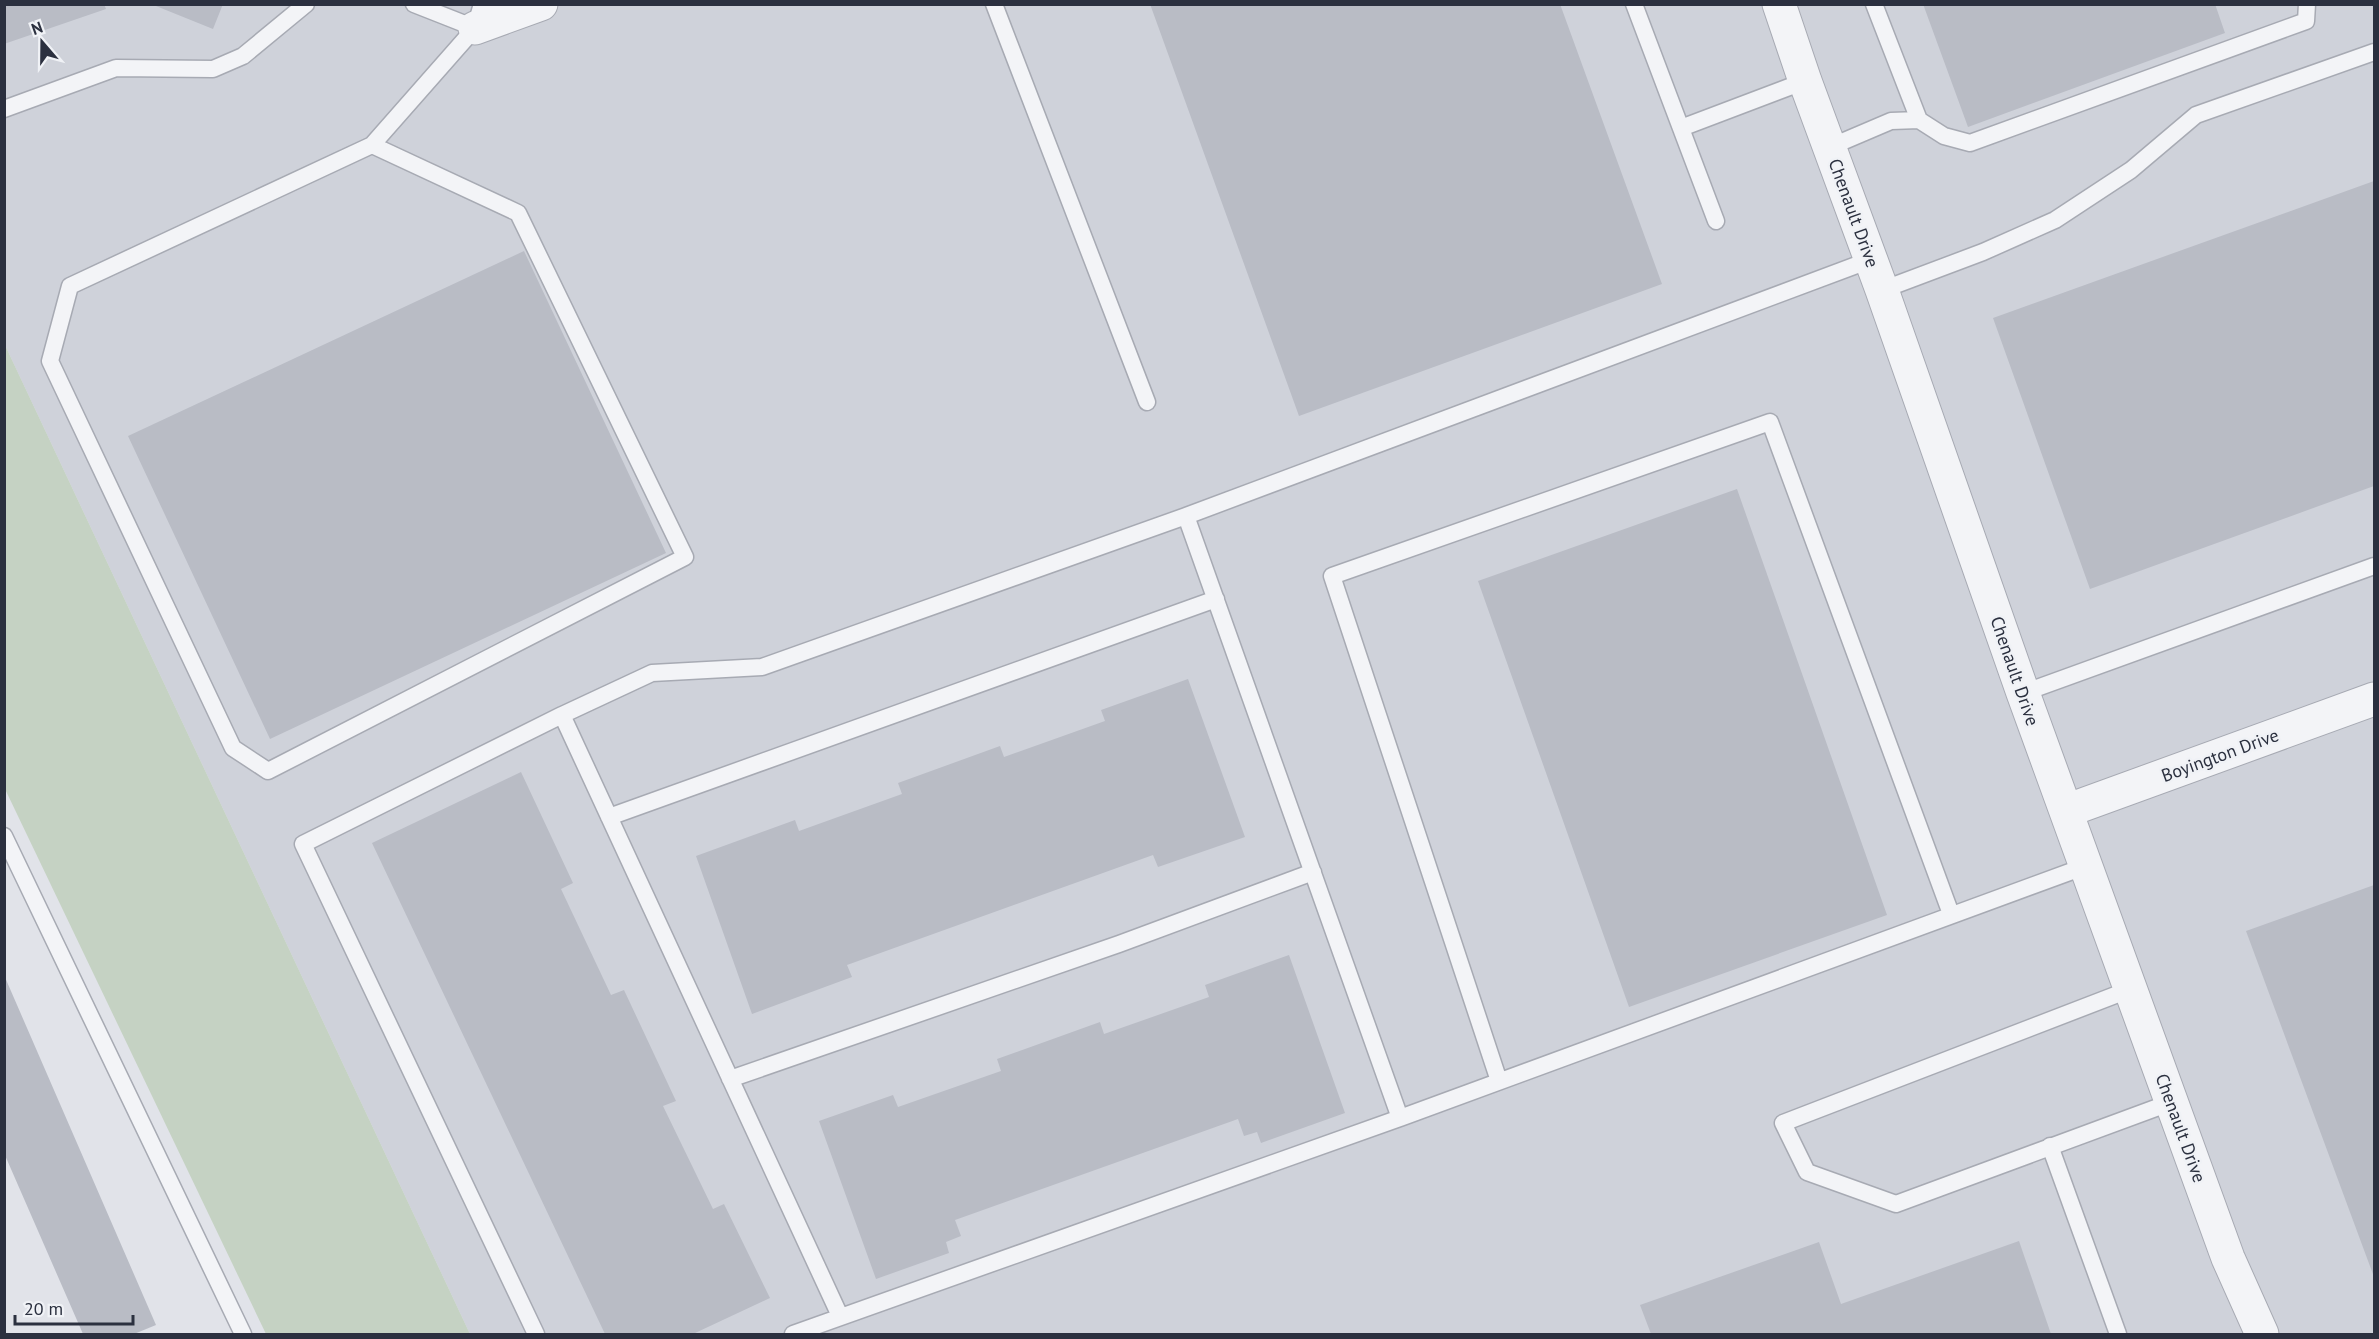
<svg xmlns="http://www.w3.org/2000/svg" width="2379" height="1339" font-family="'PT Sans',sans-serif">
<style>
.built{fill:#cfd2da}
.green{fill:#c5d2c3}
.building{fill:#b9bcc5}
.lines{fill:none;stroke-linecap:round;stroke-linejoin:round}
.service-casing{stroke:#a7aab3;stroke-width:19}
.minor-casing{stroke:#a7aab3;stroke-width:35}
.service{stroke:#f3f4f7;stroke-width:16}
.minor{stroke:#f3f4f7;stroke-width:33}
.labels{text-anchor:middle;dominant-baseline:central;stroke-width:5;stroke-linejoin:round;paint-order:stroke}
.street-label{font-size:18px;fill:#2b303f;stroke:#f0f2f6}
</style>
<rect width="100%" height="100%" fill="#e1e3e9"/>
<path class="built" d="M4,5h2370v1329h-1904l-465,-989z"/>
<path class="green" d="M5,345l465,989h-204l-261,-545z"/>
<path class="building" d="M4,4h100l2,5 -102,35z
M151,4h72l-10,25z
M1150,4h410l102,280 -363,132z
M1923,4h292l10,29 -257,94z
M2374,181v305l-284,103 -97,-271z
M524,251l142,302 -396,186 -142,-303z
M1737,489l150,426 -258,92 -151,-426z
M1188,679l57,158 -87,30 -5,-12 -306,110 5,12 -100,37 -56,-158 99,-36 4,11 103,-37 -4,-11 102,-37 4,11 101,-36 -4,-11z
M521,772l52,111 -12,6 50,106 13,-5 52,111 -13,5 50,103 11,-5 46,94 -77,36h-88l-233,-491z
M2374,885v392l-128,-346z
M1289,955l56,158 -84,30 -4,-11 -13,4 -6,-17 -283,101 6,16 -15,6 3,11 -73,26 -57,-158 74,-26 5,12 103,-36 -4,-12 103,-37 4,12 105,-37 -4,-12z
M4,975l152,350 -22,9h-51l-79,-181z
M2019,1241l32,93h-400l-11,-29 179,-63 22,62z"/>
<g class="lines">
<g class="service-casing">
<path id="service" d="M414,4l61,24
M994,4l153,398
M1634,4l82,217
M1874,4l45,116
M4,109l112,-41 97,1 30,-13 63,-52
M1681,128l124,-47
M372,145l146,68 167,344 -417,214 -35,-23 -183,-387 20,-75 302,-141 103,-117 7,-24
M1830,147l61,-26 28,-1 25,16 26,7 336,-122 1,-17
M1870,260l-684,256 214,602 686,-252
M1882,290l101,-38 72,-32 76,-50 65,-55 178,-63
M2023,693l351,-127
M562,715l278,601
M609,817l607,-218
M4,836l239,498
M2131,989l-348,134 24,49 89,32 276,-102
M730,1079l389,-135 194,-72
M1499,1081l-167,-505 438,-154 181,492
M2050,1146l68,188
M536,1334l-233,-490 259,-129 90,-42 110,-6 424,-151
M793,1334l607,-216"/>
</g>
<g class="minor-casing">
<path id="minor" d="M1779,4l26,77 77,209 141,403 205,565 34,76
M475,28l66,-24
M2066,811l308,-112"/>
</g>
<use href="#service" class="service"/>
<use href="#minor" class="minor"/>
</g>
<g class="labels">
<g class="street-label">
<text transform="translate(1854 213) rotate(70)">Chenault Drive</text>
<text transform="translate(2015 671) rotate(71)">Chenault Drive</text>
<text transform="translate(2220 755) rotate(-20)">Boyington Drive</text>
<text transform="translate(2181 1128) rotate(70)">Chenault Drive</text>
</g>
</g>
<rect width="2379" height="1339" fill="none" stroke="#2b303f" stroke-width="12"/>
<g transform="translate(42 42) rotate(340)" stroke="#f0f2f6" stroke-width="4.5" paint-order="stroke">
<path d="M0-4.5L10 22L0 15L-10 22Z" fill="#2b303f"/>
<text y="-9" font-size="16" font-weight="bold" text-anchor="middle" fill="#2b303f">N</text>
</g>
<path d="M15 1315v9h118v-9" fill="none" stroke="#2b303f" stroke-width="3"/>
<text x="24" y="1315" font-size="18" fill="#2b303f" stroke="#f0f2f6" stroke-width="4.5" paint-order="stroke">20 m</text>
</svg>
